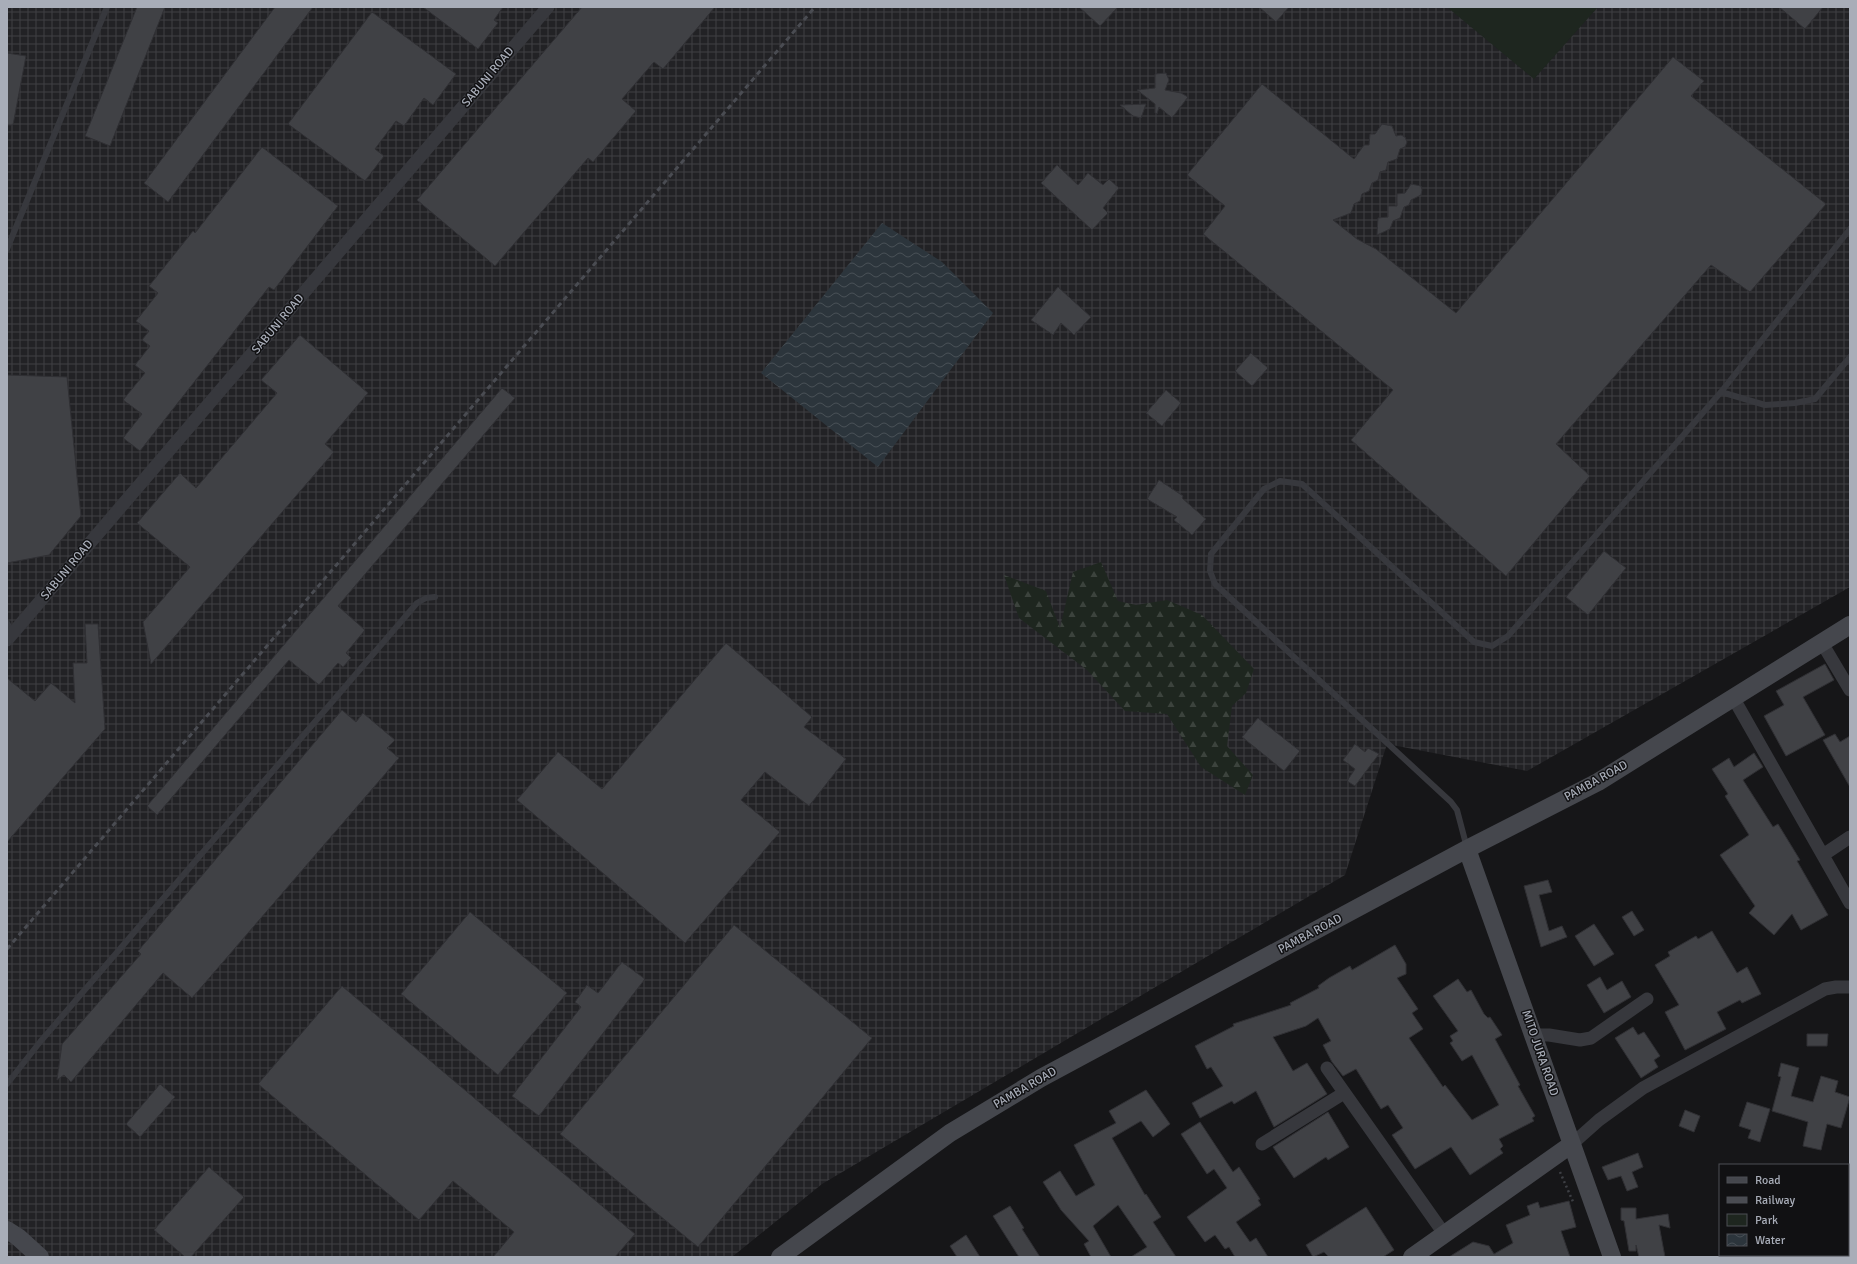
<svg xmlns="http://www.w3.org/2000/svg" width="1857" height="1264" font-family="Signika,sans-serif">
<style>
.industrial{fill:url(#industrial-grid)}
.forest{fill:url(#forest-firs)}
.park{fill:#1e261f}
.water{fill:url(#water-waves)}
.building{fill:#404145;stroke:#303034}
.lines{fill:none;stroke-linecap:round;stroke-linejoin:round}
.path{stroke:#3d3f44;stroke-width:2.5;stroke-dasharray:2 3;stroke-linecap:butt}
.lane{stroke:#37383d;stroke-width:6}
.street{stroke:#37383d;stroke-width:13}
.secondary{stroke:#45474d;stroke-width:18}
.rail{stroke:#4a4c52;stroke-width:3;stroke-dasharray:5 4;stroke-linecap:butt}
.labels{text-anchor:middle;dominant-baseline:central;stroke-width:3;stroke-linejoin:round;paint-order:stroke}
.street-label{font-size:12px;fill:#a8adb8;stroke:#111113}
</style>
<defs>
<pattern id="industrial-grid" width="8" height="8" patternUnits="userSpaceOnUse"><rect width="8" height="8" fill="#222225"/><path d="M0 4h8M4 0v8" fill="none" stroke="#3f3f43"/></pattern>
<pattern id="forest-firs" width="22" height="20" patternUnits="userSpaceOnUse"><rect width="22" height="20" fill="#1e261f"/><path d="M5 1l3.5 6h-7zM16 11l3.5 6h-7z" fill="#3c433d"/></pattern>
<pattern id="water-waves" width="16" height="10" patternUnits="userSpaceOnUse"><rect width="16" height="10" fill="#2c353c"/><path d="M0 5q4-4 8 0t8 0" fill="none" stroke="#485056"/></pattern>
</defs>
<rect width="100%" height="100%" fill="#161618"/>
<path class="industrial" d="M7,7h1843v580l-323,184 -140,-27 -42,131 -523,309 -90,73h-725z"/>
<path class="forest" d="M1101,562l17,39 18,4 31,-5 35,15 52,54 -8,24 -14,13 -5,40 26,29 -8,20 -44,-28 -34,-53 -42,-3 -38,-41 -68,-52 -15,-43 42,16 14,37 13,-56z"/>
<path class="park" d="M1447,7h151l-64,72z"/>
<path class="water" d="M882,223l60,39 51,51 -115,154 -117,-94z"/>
<path class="building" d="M137,7h28l-55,139 -25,-10z
M275,7h38l-145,195 -24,-19z
M423,7h80l-9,13 4,3 -20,26z
M582,7h133l-52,62 -9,-7 -32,37 14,12 -43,51 -5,-4 -93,108 -78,-66z
M1079,7h39l-18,19z
M1259,7h30l-13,15z
M1779,7h44l-18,22z
M372,12l84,62 -23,31 -9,-7 -20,28 -8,-5 -21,28 9,7 -19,25 -77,-57z
M7,53l19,3 -13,69h-6z
M1673,57l31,24 -13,15 135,108 -76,88 -39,-27 -155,179 34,32 -84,100 -155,-136 42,-50 -190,-156 22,-28 -38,-31 75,-91 92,75 10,-14h5l1,-11h5l7,-10 10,2 4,10 5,-1 4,2 2,5 -2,5 -5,2 -3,10 -9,3 -2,8 -6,2 -2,8 -6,3 -3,8 -7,3 -2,7 -6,3 -3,9 -18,7 24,19 19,10 80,64z
M1166,73l3,7 -4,10 16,3 7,4 -16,21 -13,-11 -2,7 -2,-1v-9l-18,-14 18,-2v-14z
M1146,104l-5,14 -8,-2 -13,-11z
M262,147l76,59 -64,84 -5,-3 -129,164 -17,-13 19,-24 -19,-14 22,-27 -10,-8 15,-19 -8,-6 7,-9 -13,-10 22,-28 -9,-7 44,-55 2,2z
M1057,165l21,20 10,-12 15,12 6,-6 10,9 -16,20 5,5 -16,17 -51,-47z
M1411,184l10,2 1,4 -1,5 -10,5 -2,5 -5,2 -4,11 -7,3 -3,8 -13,6 1,-17 10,-1v-11h9v-12l8,-1z
M1058,287l33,30 -17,18 -13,-12 -8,12 -22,-15z
M300,335l68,58 -43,51 9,8 -183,212 -8,-42 47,-55 -53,-44 43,-50 16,15 81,-95 -16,-13z
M1251,353l17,15 -16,18 -17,-15z
M7,375l60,2 14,139 -32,39 -42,8z
M502,388l13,10 -177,208 27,24 -19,23 5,5 -8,9 -5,-4 -19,22 -30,-25 -132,155 -10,-9z
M1166,390l15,13 -19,23 -16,-13z
M1159,480l24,16 -1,2 24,21 -14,16 -18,-15 3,-3 -30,-18z
M1604,551l22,17 -38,47 -22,-18z
M85,624h13l7,105 -98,113v-164l28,23 16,-18 24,20 -2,-40h14z
M726,643l86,74 -8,10 42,32 -37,47 -44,-34 -24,28 39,32 -95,111 -168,-143 41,-48 44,37z
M1825,664l9,16 -31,17 22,38 -39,21 -22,-40 20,-11 -8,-14z
M342,710l14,12 7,-9 32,27 -8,8 12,10 -207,240 -29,-25 -92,109 -7,-7 -7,5 5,-36 79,-90 -3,-3z
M1258,718l42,33 -16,20 -42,-34z
M1835,734l5,8 10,-6v51l-27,-47z
M1355,744l10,8 3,-4 11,6 -24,32 -8,-5 8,-12 -12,-9z
M1754,753l9,14 -20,13 30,47 5,-3 22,36 -3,1 31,54 -27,15 -9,-16 -18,21 -25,-22 6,-7 -35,-51 29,-20 -24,-39 3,-2 -16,-25 17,-11 5,9z
M1548,880l4,12 -13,3 10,36 13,-5 5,11 -26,10 -17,-61z
M1632,911l12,19 -10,6 -12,-19z
M470,912l97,81 -69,82 -97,-81z
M1594,924l20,30 -20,12 -19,-30z
M734,925l138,113 -174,209 -138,-113z
M1712,931l25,42 10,-6 14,27 -19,9 -2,-3 -23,12 9,17 -41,21 -20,-38 14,-7 -24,-40 15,-9 -2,-4 28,-16 2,3z
M1395,945l11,19v10l-9,4 21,31 -6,4 11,16 -14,9 34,49 2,-2 27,35 27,-15 -27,-50 -10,6 -12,-18 3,-2 -3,-5 8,-5 -25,-35 25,-17 9,13 4,-2 13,24 4,4 2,-1 12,18 -7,4 25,46 -2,1 17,30 -3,2 2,3 -35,18 4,7 -3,3 3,4 -33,22 -19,-28 -36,22 -23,-34 11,-7 -15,-23 -7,4 -25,-40 -13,7 -11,-14 -9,-17 8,-4 -13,-23 -12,8 -33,11 20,34 14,-8 20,31 -53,33 -18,-36 -22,13 -2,-3 -32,17 -8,-15 31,-17 -12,-19 -4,2 -12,-23 39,-20 -1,-2 58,-19 -1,-2 29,-15 -1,-2 11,-8 21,-12 2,4z
M622,962l23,17 -106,137 -27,-20 69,-89 -6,-5 12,-17 11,8z
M1600,977l7,13 15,-9 9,16 -27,16 -17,-28z
M342,986l293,248 -20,23h-122l21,-25 -61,-51 -34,39 -161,-136z
M1633,1027l5,8 6,-3 16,24 -6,4 4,7 -17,11 -26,-40z
M1807,1034h21l-1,12h-20z
M1781,1063l18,5 -8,28 22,6 8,-26 17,5 -3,11 15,5 -9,31 -14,-4 -6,26 -18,-4 5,-24 -36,-11 9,-34 -3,-1z
M160,1084l15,13 -35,40 -14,-13z
M1146,1090l24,34 -17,13 -12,-16 -29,17 33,57 1,-1 15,23 -8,5 23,35h-45l16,-10 -29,-42 -25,21 18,31h-20l-7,-13 5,-3 -28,-31 -18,-28 17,-11 16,25 19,-11 -21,-40 42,-22 -7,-12z
M1747,1102l23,7 -10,33 -12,-4 3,-8 -12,-4z
M1685,1110l15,6 -6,16 -15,-6z
M1328,1112l21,35 -21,13 -2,-3 -32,21 -21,-31z
M1200,1122l33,50 6,-5 21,32 -2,1 3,5 -25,17 14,20 6,-4 12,19h-33l-6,-10 -4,2 -10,-14 -10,7 -18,-25 40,-29 -13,-19 -7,5 -26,-40z
M1638,1153l5,14 -11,5 6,15 -11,4 -6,-15 -13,4 -6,-13z
M209,1167l35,30 -53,60h-6l-31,-27z
M1569,1201l7,26 -15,4 9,26h-121l24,-15 16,4 5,8 19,-11 -7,-18 24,-10 -3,-9 11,-4 2,6z
M1010,1206l14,22 -2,1 18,28h-21l-26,-41z
M1366,1207l28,43 -11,7h-54l-5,-5 -11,5 -7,-12z
M1621,1208h15v11l32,-5 2,14 -11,-3 6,32h-26l-3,-12v6h-7l-5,-30 -3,-1z
M966,1235l14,22h-23l-7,-11z"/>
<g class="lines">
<path class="path" d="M1560,1172l14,32"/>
<path class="lane" d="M7,249l100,-242
M1721,392l44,13 30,-2 20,-4 35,-42
M7,623l6,11
M1467,848l-10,-38 -6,-8 -236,-218 -5,-13 1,-17 53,-65 16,-8 22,3 172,158 18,4 16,-10 213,-244 129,-163
M7,1084l33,-42 377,-439 9,-5 9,-1"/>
<path class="street" d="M7,640l541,-633
M1822,643l28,47
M1734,699l116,204
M1823,855l27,-18
M1535,1035h14l31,5 11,-2 56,-39
M1327,1068l118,167
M1262,1144l82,-51
M1572,1144l27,-24 44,-32 182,-99 11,-2h14
M1772,1257v-2"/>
<path class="secondary" d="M1467,849l145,408
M7,1230l11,7 22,20
M780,1257l170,-124 91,-55 426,-229 131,-67 252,-157
M1412,1257l160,-113"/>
<path class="rail" d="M7,949l808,-942"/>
</g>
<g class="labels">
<g class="street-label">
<text transform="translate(488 77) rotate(-50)">SABUNI ROAD</text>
<text transform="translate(278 324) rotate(-50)">SABUNI ROAD</text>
<text transform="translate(67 570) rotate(-50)">SABUNI ROAD</text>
<text transform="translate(1596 781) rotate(-29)">PAMBA ROAD</text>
<text transform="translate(1310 934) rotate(-28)">PAMBA ROAD</text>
<text transform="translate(1540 1053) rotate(71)">MITO JURA ROAD</text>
<text transform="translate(1025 1088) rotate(-30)">PAMBA ROAD</text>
</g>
</g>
<rect width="1857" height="1264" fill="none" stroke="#a8adb8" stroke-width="16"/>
<rect x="1719" y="1164" width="130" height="92" fill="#111113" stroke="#4d4f55"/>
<rect x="1727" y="1177" width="20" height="6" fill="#45474d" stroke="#4d4f55"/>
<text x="1755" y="1184" font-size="12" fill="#a8adb8">Road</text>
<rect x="1727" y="1197" width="20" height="6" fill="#4a4c52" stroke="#4d4f55"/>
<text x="1755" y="1204" font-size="12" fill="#a8adb8">Railway</text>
<rect x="1727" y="1214" width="20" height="12" fill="#1e261f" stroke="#4d4f55"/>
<text x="1755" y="1224" font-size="12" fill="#a8adb8">Park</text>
<rect x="1727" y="1234" width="20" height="12" fill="url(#water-waves)" stroke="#4d4f55"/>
<text x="1755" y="1244" font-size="12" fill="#a8adb8">Water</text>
</svg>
